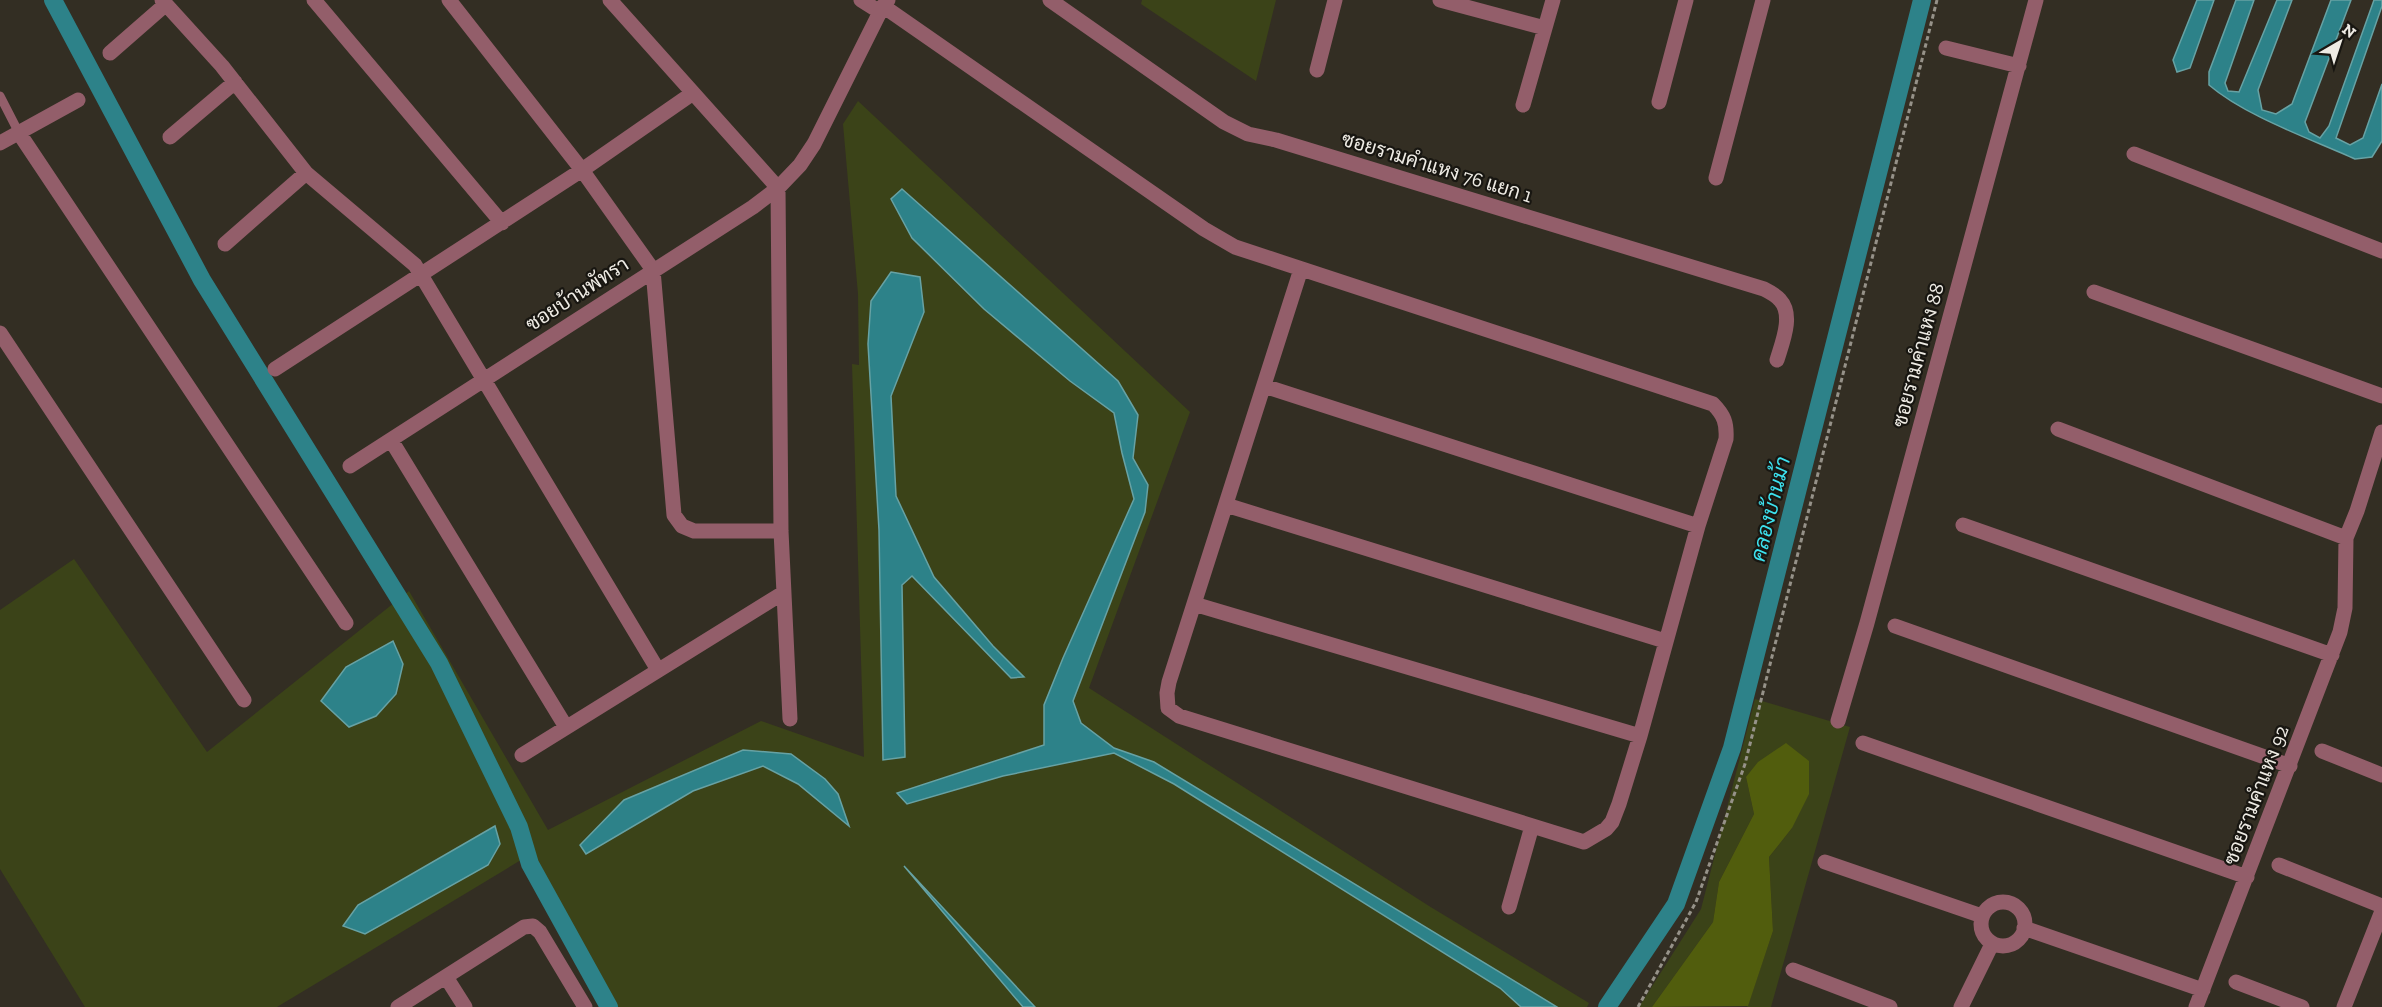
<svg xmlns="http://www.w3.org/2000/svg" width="2382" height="1007" font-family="'Zilla Slab',Sarabun,serif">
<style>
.green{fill:#3b4318;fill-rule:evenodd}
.forest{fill:#515d0d}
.water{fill:#2d8289;stroke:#67a2a4;stroke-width:1.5}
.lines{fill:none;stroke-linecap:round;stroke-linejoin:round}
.canal{stroke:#2d8289;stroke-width:18}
.path{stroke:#969289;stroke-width:3;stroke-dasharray:4.5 3;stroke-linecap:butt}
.service{stroke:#935e6a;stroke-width:9}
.minor{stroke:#935e6a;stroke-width:15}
.labels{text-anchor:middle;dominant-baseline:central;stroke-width:4.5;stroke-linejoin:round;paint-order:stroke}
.street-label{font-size:20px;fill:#eeebe4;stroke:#181611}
.water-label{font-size:21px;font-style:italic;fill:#3de2ef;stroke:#181611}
</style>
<rect width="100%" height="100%" fill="#332e23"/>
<path class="green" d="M1142,0h134l-20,81 -115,-77z
M858,101l332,311 -101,276 340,218 160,97 -2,4h-30l-403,-245 -40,-14 -33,-25 -8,-22 72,-189 3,-27 -15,-27 5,-43 -20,-34 -216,-192 -11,10 21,39 72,71 86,72 44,32 8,40 12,46 -71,159 -19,47 1,40 -148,49 10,10 96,-28 111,-23 60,31 326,204 21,19h-486l-119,-128 107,128h-406l-83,-150 -13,3 -244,147h-192l-85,-138v-259l74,-51 133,193 202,-161 139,239 213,-109 103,36 -12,-393 7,1 -1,-71 -15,-170zM871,301l53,11 -33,84 5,100 38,81 59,69 30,30 -12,2 -99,-102 -10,9 3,171 -22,4 -4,-230 -11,-186zM396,694l-20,22 -27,11zM743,750l48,4 34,25 24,46 -51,-41 -35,-18 -70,25 -107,63 -6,-8z
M1755,699l95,28 -79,280h-24l26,-76 -4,-74 23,-29 -46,-51 8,37 -35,68 -6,40 -61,85h-13l62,-98z"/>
<path class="forest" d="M1786,743l23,18v33l-17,34 -23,29 4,74 -25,75 -96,1 61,-85 6,-40 35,-68 -8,-37 12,-15z"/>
<path class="water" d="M2197,0h17l-24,68 -13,4 -4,-12z
M2236,0h18l-29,83 3,8 11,1 38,-92h15l-34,90 4,20 14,4 16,-10 39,-104h20l-46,122 4,10 11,6 9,-12 45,-126h8v6l-46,132 14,7 13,-7 19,-54v57l-10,16 -17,2c-44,-20 -110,-43 -146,-74v-13z
M902,189l216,192 20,34 -5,43 15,27 -3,27 -72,189 8,22 33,25 40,14 403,245h-36l-21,-19 -326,-204 -60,-31 -111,23 -96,28 -10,-11 147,-48v-40l19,-47 71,-159 -12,-46 -8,-40 -44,-32 -86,-72 -72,-71 -21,-39z
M891,272l29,5 4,35 -33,84 5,100 38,81 59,69 31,31 -13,1 -99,-102 -10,9 3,172 -22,3 -4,-230 -11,-186 3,-43z
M393,641l10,23 -7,30 -20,22 -27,11 -28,-26 25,-34z
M743,750l48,4 34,25 13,15 11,32 -51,-42 -35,-18 -70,25 -107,63 -6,-9 44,-45z
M495,826l5,18 -12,21 -123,69 -22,-8 15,-21z
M904,866l131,141h-12z"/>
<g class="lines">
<path class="canal" d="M53,0l149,280 237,383 80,164 11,37 79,143
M1607,1007l69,-103 56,-156 190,-748"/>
<path class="path" d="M1638,1007l58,-105 49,-138 192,-764"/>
<path class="service" d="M0,96l19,37"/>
<path class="minor" d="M162,0l60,66 84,107 109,92 243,405
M314,0l188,223
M449,0l133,170 71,100 21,245 8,11 12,5h87
M610,0l168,188 3,343 9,188
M861,0l19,12
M1050,0l174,122 24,12 28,6 488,149c6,3 12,6 16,11 14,15 2,43 -3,60
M1440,0l105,28
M883,6l321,223 31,18 478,157c11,11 14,19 13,35l-28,87 -58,210 -21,68 -7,18 -6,7 -22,13 -405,-126 -11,-8 -1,-15 2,-11 132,-413
M1946,48l73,18
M110,53l56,-49
M1317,70l18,-70
M1659,102l27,-102
M1523,105l30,-105
M19,133l327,490
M170,137l65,-55
M0,143l78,-43
M2134,154l248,97
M1716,178l47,-178
M225,244l81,-71
M2094,292l288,104
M0,333l244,367
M275,369l307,-199 111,-77
M1264,386l434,140
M2058,429l288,109
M391,440l175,287
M350,466l403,-259 25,-19 22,-23 14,-21 66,-132 8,-12
M1226,505l439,136
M1963,525l369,130
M1194,604l446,132
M1895,626l395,140
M1838,721l29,-98 169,-623
M1863,743l384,134
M2322,751l60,24
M522,755l261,-162
M1825,862l157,54
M2279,865l103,41
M1981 924a22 22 0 1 1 44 0a22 22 0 1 1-44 0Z
M1509,907l23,-81
M2024,928l179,62
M1793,970l97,37
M446,977l19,30
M2236,982l66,25
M398,1007l126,-80 9,-1 7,6 45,75
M1961,1007l31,-63
M2196,1007l144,-375 5,-24 1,-70 11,-27 25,-79
M2344,1007l38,-96"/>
</g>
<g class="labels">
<g class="street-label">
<text transform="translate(1437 167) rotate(17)">ซอยรามคำแหง 76 แยก 1</text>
<text transform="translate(577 294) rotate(-33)">ซอยบ้านพัทรา</text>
<text transform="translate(1918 355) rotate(-75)">ซอยรามคำแหง 88</text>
<text transform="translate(2256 795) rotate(-69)">ซอยรามคําแหง 92</text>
</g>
<g class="water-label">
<text transform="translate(1770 509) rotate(-76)">คลองบ้านม้า</text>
</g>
</g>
<g transform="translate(2340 42) rotate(39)" stroke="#181611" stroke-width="4.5" paint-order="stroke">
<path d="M0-4.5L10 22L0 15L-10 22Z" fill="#eeebe4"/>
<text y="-9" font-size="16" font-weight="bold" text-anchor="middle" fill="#eeebe4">N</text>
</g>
</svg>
